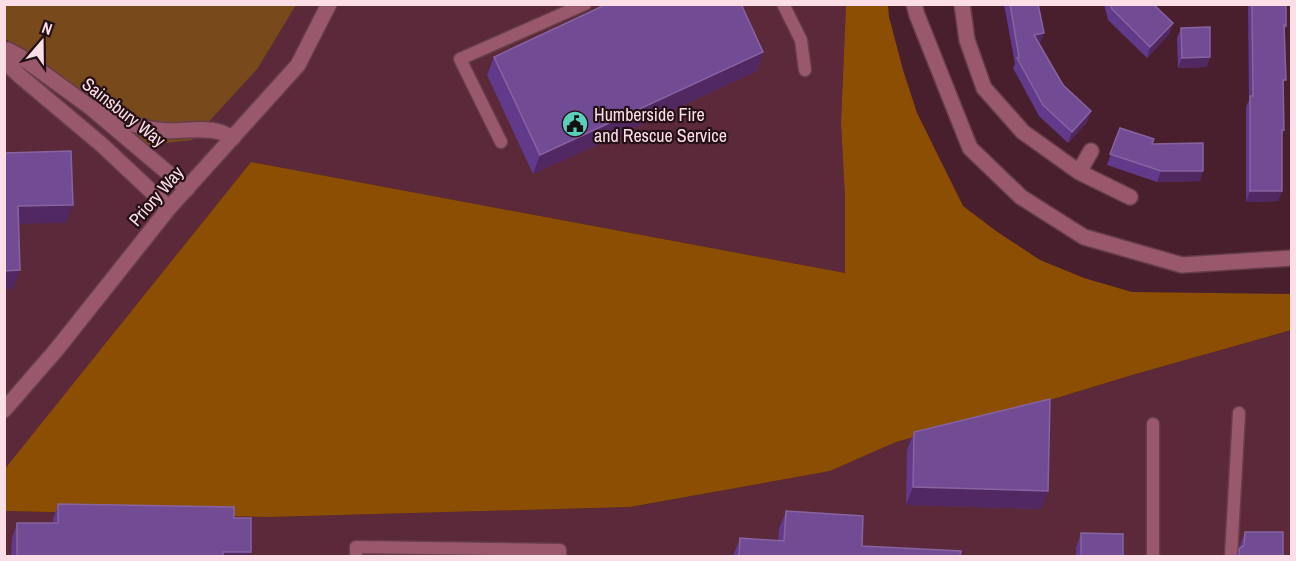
<svg xmlns="http://www.w3.org/2000/svg" width="1296" height="561" font-family="'Archivo Narrow',sans-serif">
<style>
.built{fill:#5b2939}
.green{fill:#78491b}
.forest{fill:#8b4e02}
.lines{fill:none;stroke-linecap:round;stroke-linejoin:round}
.service-casing{stroke:#663e4b;stroke-width:15}
.minor-casing{stroke:#663e4b;stroke-width:18}
.tertiary-casing{stroke:#663e4b;stroke-width:18}
.service{stroke:#99586b;stroke-width:12}
.minor{stroke:#99586b;stroke-width:15}
.tertiary{stroke:#99586b;stroke-width:15}
.wall{fill:#613a8b}
.shaded-wall{fill:#512861}
.building{fill:#714c95;stroke:#8763a1;stroke-width:1.5}
.labels{text-anchor:middle;dominant-baseline:central;stroke-width:4.5;stroke-linejoin:round;paint-order:stroke}
.street-label{font-size:18px;fill:#fcdee6;stroke:#241016}
.poi-label{font-size:18px;fill:#fcdee6;stroke:#241016;text-anchor:start}
</style>
<rect width="100%" height="100%" fill="#4a1f2d"/>
<path class="built" d="M296,5h550l-5,118 4,74v76l-594,-111 -246,308v-431l15,8 238,21z
M1291,330v226h-1286v-45l264,6 362,-10 199,-36 66,-29 164,-45 72,-22z"/>
<path class="green" d="M4,5h292l-38,63 -66,72 -52,6 -120,-99 -15,-8z"/>
<path class="forest" d="M846,5h42l1,12 14,53 14,43 46,93 33,25 44,29 44,18 48,14 159,2v36l-159,45 -72,22 -164,45 -66,29 -200,36 -361,10 -264,-6 -1,-41 247,-308 594,111v-76l-4,-74z"/>
<g class="lines">
<g class="service-casing">
<path id="service" d="M783,4l18,36 4,30
M501,142l-41,-83 125,-55
M356,556v-9l204,3v6
M1153,556v-132
M1231,556l8,-143"/>
</g>
<g class="minor-casing">
<path id="minor" d="M914,4l3,11 53,133 51,49 63,40 98,28 110,-7
M962,4l5,36 17,48 39,44 56,40 51,25
M4,51l4,-1 13,7 69,50 97,82
M4,61l16,15 82,69 67,63
M1079,172l12,-21"/>
</g>
<g class="tertiary-casing">
<path id="tertiary" d="M90,107c22,9 44,20 68,23 20,3 42,-4 62,2 4,1 8,4 13,6
M4,410l53,-61 112,-141 129,-143 31,-61"/>
</g>
<use href="#service" class="service"/>
<use href="#minor" class="minor"/>
<use href="#tertiary" class="tertiary"/>
</g>
<path class="wall" d="M1004,4h34l2,40h-1l24,41 24,37 -19,21 -29,-27 -26,-48 2,-4z
M1104,4h49l20,19 -4,11 -22,24 -39,-38z
M1248,4h38v22l-2,5v99l-2,5v56l-4,10 -32,1v-95l3,-7z
M1181,28l26,39 -29,1 -1,-30z
M763,52l-6,19 -224,103 -46,-99 7,-18z
M1120,128l32,16 48,37 -43,1 -50,-17z
M914,432l134,59 -7,18 -135,-4 1,-55z
M58,504l176,14 15,38h-238l1,-18 5,-15h36v-4z
M786,511l76,35 98,10h-227l7,-18 38,3 1,-12z
M1245,532l38,24h-47z
M1081,533l42,23h-47v-8z"/>
<path class="shaded-wall" d="M1173,23l-4,11 -22,24 3,-11z
M1044,33l-4,11 -10,1 4,-10z
M763,52l-6,19 -224,103 7,-19z
M1210,57l-3,10 -29,1 4,-10z
M1091,111l-4,11 -19,21 4,-11z
M1161,171h42l-3,10 -43,1z
M1250,191h32l-4,10 -32,1z
M73,205l-7,18 -55,1 7,-18z
M20,270l-7,19h-9v-18z
M913,487l135,4 -7,18 -135,-4z
M223,552h28l-2,4h-27z"/>
<path class="building" d="M607,4h134l22,48 -223,103 -46,-98z
M1010,4h28l6,29 -10,2 29,50 28,26 -19,21 -29,-27 -26,-47 2,-1z
M1110,4h43l20,19 -23,24 -38,-38z
M1252,4h34v22l-2,-1 2,55h-3l1,50h-2v61h-32v-95h3z
M1210,27v30l-28,1 -1,-30z
M1120,128l34,11 -2,5 51,-1v28h-42l-51,-17z
M71,151l2,54 -55,1 2,64 -16,1v-118z
M1050,399l-2,92 -135,-4 1,-55z
M58,504l176,3v11h17v34h-28v4h-206v-33h41z
M786,511l77,5 -1,30 99,5 -1,5h-221l1,-18 44,3z
M1245,532h38v24h-44v-7l5,-4z
M1081,533l42,1v22h-42z"/>
<defs>
<g id="civic-disc" transform="scale(1.35)"><circle r="9.5" fill="#5bcebc" stroke="#241016"/><path d="M-.6-6.5H3V-4.5H.6V-3L4-1V1h2V6H-6V1h2V-1L-.6-3ZM-1.2 2.5V6h2.4V2.5Z" fill="#111"/></g>
</defs>
<g fill-rule="evenodd">
<use href="#civic-disc" x="575" y="124"/>
</g>
<g class="labels">
<g class="street-label">
<text transform="translate(124 112) rotate(38)">Sainsbury Way</text>
<text transform="translate(156 196) rotate(-49)">Priory Way</text>
</g>
<g class="poi-label">
<text x="594" y="114">Humberside Fire<tspan x="594" dy="21">and Rescue Service</tspan></text>
</g>
</g>
<rect width="1296" height="561" fill="none" stroke="#fcdee6" stroke-width="12"/>
<g transform="translate(42 42) rotate(20)" stroke="#241016" stroke-width="4.5" paint-order="stroke">
<path d="M0-4.5L10 22L0 15L-10 22Z" fill="#fcdee6"/>
<text y="-9" font-size="16" font-weight="bold" text-anchor="middle" fill="#fcdee6">N</text>
</g>
</svg>
